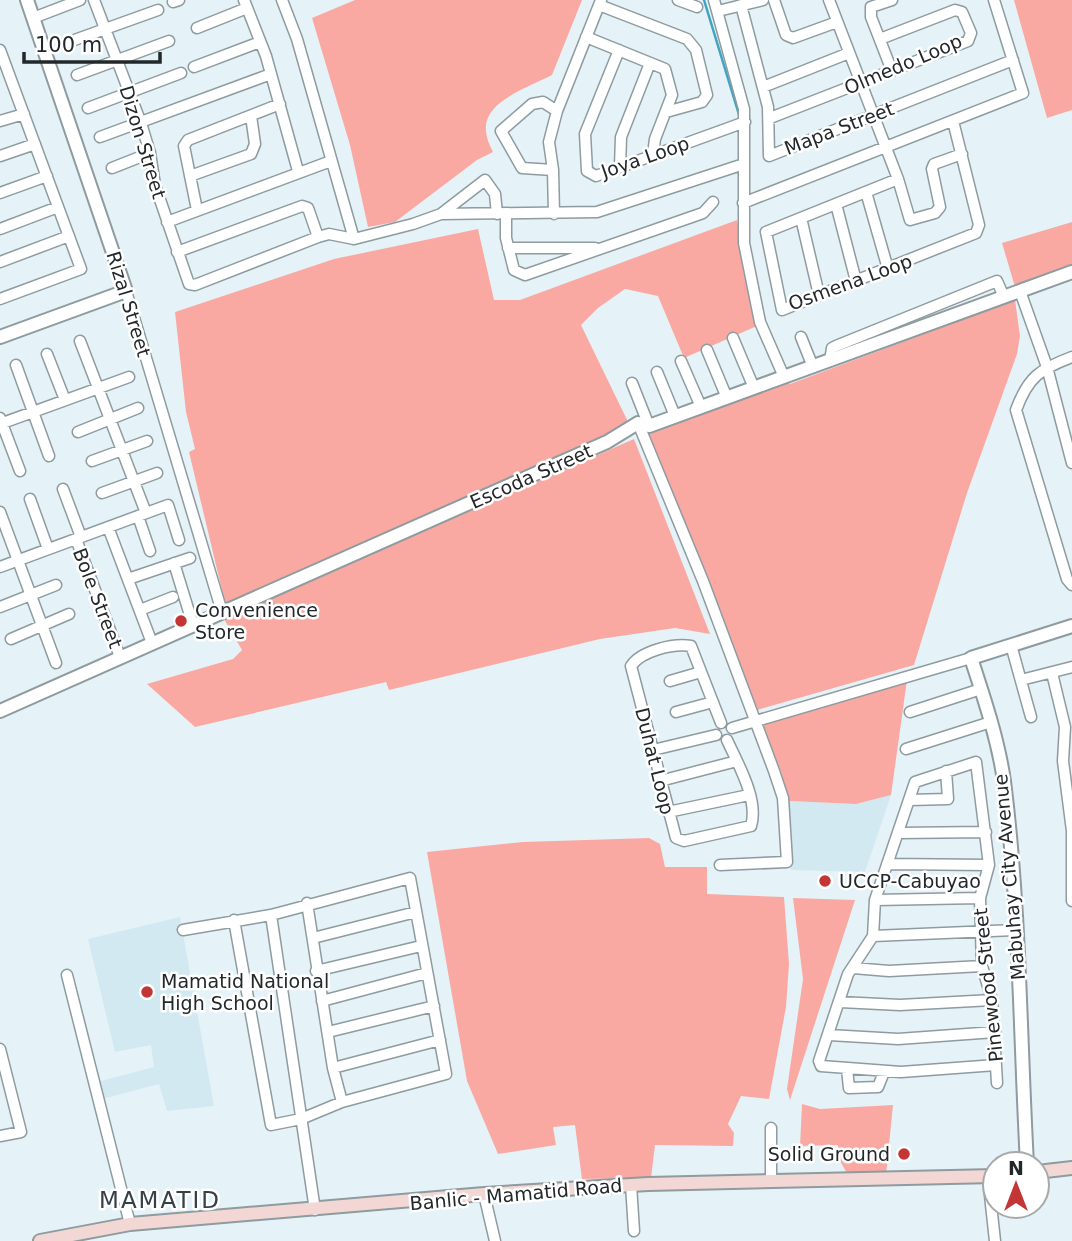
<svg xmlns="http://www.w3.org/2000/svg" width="1072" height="1241" font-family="'DejaVu Sans',sans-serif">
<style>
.built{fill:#d2e9f1}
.green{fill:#faa9a2}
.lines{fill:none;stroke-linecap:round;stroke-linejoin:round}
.stream{stroke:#41a4c2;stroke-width:2.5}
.minor-casing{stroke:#8e9b9f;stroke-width:13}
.tertiary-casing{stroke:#8e9b9f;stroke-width:16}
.secondary-casing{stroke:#8e9b9f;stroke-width:16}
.minor{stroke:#fff;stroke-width:10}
.tertiary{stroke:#fff;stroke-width:12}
.secondary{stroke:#f3d7d5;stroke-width:12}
.poi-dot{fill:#c43536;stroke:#fff;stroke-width:2.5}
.labels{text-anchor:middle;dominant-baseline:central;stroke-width:5;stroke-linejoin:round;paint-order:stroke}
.street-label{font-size:19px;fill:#222729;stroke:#fff}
.poi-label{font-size:19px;fill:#222729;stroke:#fff;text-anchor:start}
.quarter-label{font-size:23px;letter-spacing:2px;fill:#354145;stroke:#fff}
</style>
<rect width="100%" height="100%" fill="#e5f3f8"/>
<path class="built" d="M891,795l-26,77 -74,-2 -2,-69 67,3z
M180,917l34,189 -47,5 -8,-27 -57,15 -5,-17 57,-15 -3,-22 -36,7 -27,-113z"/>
<path class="green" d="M355,0h227l-30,75c-20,11 -69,26 -66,55 0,7 4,16 7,22l-16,8 -82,62 -27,5 -18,-82 -38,-127z
M1014,0h58v110l-25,8z
M737,220l20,106 -73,32 -26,-62 -33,-7 -27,19 -17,17 49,101 -405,177 -36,-151 6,-3 -9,-37 -11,-100 159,-53 144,-30 16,71h26z
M1072,222v43l-57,22 -13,-44z
M1015,300l5,36 -3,18 -50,139 -53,172 -157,45 -116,-276 147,-52 2,2z
M634,439l76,195 -35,-6 -75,11 -211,51 -3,-8 -191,45 -48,-43 86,-25 9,-9 -18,-31z
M907,680l-16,115 -35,9 -67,-3 -8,-30 -22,-48z
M649,838l11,6 5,23h42v27l77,3 5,67 -3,43 -17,92 -28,-3 -13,28 6,9 -1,13 -78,-1 -4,33 -69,1 -7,-54 -22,2 3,18 -58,9 -31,-73 -40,-229 96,-10z
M793,898l62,2 -65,200 -3,-11 16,-110z
M802,1104l18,5 73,-4 -7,70 -37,2 -11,-20v-12l-38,1z"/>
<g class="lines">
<path class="stream" d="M704,0l36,118"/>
<g class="minor-casing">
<path id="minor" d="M94,0l47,123 9,30 5,32 34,99 6,1 123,-48 11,-3 25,5 59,-15 28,-10 44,-34 10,14 2,20
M244,0l22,56 32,115
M282,0l15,39 57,200
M678,0l19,7
M714,0l30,109v134l16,79 24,55
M774,0l12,35 7,3 44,-16
M829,0l69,179 12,41 25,-7 5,-6 -8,-38 2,-5 28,-10
M173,2l6,-2
M599,5l88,34 9,11 11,45 -5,7 -36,10
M741,5l27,102 1,49 244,-96
M718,11l45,-11
M33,18l47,-18
M197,28l50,-20
M586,37l79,32 7,26 -17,44 -2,15
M66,43l92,-33
M0,50l81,219 -81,30
M619,50l-34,84 2,37 9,5 149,-54
M194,67l66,-25
M892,71l-21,-54v-10l21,-7
M77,75l92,-34
M763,87l86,-34
M88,108l93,-35
M557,111l-14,-9 -11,2 -31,27 21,37 31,2 -4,-28 8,-31 44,-111
M770,118l198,-77 3,-8 -9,-21 -7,-2 -75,29
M0,121l24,-7
M100,137l171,-63
M0,156l35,-12
M620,167l1,-30 29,-74
M112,168l38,-15
M553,170l1,44
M190,176l61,-22 4,-10 -4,-28
M898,179l-132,53 16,78 194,-77 3,-8 -26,-104
M866,192l22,77
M0,193l47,-17
M743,203l280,-110 -29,-93
M836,204l20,77
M197,210l-13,-64 4,-6 92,-36
M441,214l156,-2 147,-48
M506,215v23l8,32 11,5 178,-62 10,-11
M801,218l18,77
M167,222l164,-61
M0,229l58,-22
M508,248h87
M177,252l125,-46 6,2 10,29
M0,262l69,-26
M126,291l96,321
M1020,291l27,76 25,96
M801,337l12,30
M733,338l21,50
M80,341l66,172
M707,350l20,48
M47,354l18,46
M1072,357c-32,12 -44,20 -56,53l51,169 5,6
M681,361l20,46
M830,361l2,-13 4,-2 161,-65 7,16
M16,365l33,91
M657,372l18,44
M632,383l17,43
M0,418l20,53
M638,423l65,158 71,190 9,27 4,64 -67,3
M0,424l129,-47
M78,432l60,-24
M92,461l55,-20
M63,489l18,48
M102,493l55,-20
M30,499l18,50
M0,512l56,151
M138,516l12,35
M108,527l44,116
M76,539l44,118
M174,563l19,62
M0,567l168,-62 11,35
M128,579l62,-21
M0,607l56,-22
M140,610l33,-13
M11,639l58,-25
M1011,645l20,72
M1052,673l13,54 -2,34 9,70v70
M1021,680l51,-13
M670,681l31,-9
M676,712l37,-10
M910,712l71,-23
M721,723l-30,-77c-18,-3 -50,5 -60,20l45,172 8,3 67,-15c8,-26 -13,-62 -24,-86
M732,728l239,-70
M906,749l85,-27
M653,750l63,-15
M660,781l77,-20
M909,800l39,-1 -2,-28
M668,812l81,-17
M898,833l88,-1
M887,864l102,1
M875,900l105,-2
M307,903l26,165 9,34
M271,915l44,295
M183,930l88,-15 139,-37 36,196 -104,28 -41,17 -30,6 -37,-205
M873,936l142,-6
M313,938l103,-26
M853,968l36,3 93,-5
M316,971l105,-25
M67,975l63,249
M322,1001l105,-28
M840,1002l60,3 92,-5
M328,1032l106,-26
M829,1035l69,4 97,-7
M0,1049l21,83 -21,4
M996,1065l-95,7 -80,-6 -2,-5 29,-87 25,-38 2,-36 40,-118 61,-20 13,103 -9,33 2,68 10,34 5,83
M333,1068l107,-28
M847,1069l2,19 29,-1 6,-15
M771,1128v54
M988,1177l7,64
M631,1185l3,46
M484,1194l11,47"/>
</g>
<g class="tertiary-casing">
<path id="tertiary" d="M0,337l126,-46 -99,-291
M0,711l607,-269 31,-19 11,3 423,-154
M1027,1164c-7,-127 -7,-257 -23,-383 -6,-42 -20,-83 -33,-123l101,-32"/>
</g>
<g class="secondary-casing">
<path id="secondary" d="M1037,1172l35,-4
M40,1241l90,-17 354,-30 164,-10 347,-8"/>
</g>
<use href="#minor" class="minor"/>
<use href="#tertiary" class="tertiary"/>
<use href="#secondary" class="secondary"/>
</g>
<g class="poi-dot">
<circle cx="181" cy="621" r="7"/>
<circle cx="825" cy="881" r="7"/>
<circle cx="147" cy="992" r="7"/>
<circle cx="904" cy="1154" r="7"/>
</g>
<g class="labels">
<g class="street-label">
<text transform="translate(903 64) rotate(-23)">Olmedo Loop</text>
<text transform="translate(839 128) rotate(-21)">Mapa Street</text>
<text transform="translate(143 142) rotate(73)">Dizon Street</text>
<text transform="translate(645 157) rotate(-19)">Joya Loop</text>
<text transform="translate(850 282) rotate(-20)">Osmena Loop</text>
<text transform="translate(129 304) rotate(73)">Rizal Street</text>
<text transform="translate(531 476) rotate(-24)">Escoda Street</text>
<text transform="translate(98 598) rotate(69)">Bole Street</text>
<text transform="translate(655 761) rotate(76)">Duhat Loop</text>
<text transform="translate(1009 877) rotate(-95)">Mabuhay City Avenue</text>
<text transform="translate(988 985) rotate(-96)">Pinewood Street</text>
<text transform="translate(516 1194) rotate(-5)">Banlic - Mamatid Road</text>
</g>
<g class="poi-label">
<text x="195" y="610">Convenience<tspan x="195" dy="22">Store</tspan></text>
<text x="839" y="881">UCCP-Cabuyao</text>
<text x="161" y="981">Mamatid National<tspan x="161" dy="22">High School</tspan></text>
<text x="890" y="1154" text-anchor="end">Solid Ground</text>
</g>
<g class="quarter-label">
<text x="160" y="1200">MAMATID</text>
</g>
</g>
<g transform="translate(1016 1185)"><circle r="33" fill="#ffffff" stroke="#a7a9a9" stroke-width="2"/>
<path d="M0-5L12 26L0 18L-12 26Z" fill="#c43536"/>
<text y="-10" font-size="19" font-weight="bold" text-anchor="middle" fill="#222729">N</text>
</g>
<path d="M24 52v10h136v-10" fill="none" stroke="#222729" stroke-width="3.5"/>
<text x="35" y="52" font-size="21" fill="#222729" stroke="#ffffff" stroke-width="5" paint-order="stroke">100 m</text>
</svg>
